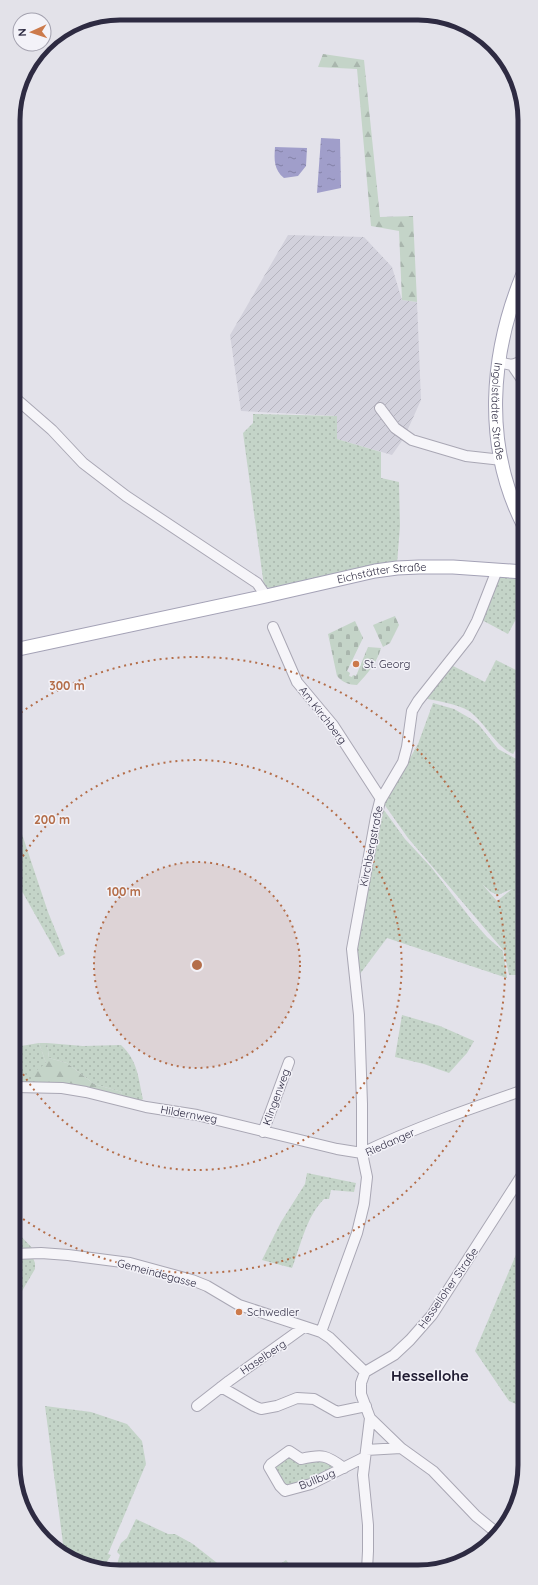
<svg xmlns="http://www.w3.org/2000/svg" width="538" height="1585" font-family="Quicksand,sans-serif">
<style>
.industrial{fill:url(#industrial-furrows)}
.green{fill:url(#green-dots);fill-rule:evenodd}
.forest{fill:url(#forest-firs)}
.cemetery{fill:url(#cemetery-stones)}
.water{fill:url(#water-ripples)}
.lines{fill:none;stroke-linecap:round;stroke-linejoin:round}
.minor-casing{stroke:#a9a7b4;stroke-width:12}
.major-casing{stroke:#a4a2b6;stroke-width:15}
.minor{stroke:#f6f5f9;stroke-width:10}
.major{stroke:#fff;stroke-width:13}
.ring{fill:none;stroke:#b46e4a;stroke-width:2;stroke-dasharray:2 4}
.poi-dot{fill:#cc7a4b;stroke:#f3f2f8;stroke-width:1.5}
.labels{text-anchor:middle;dominant-baseline:central;stroke-width:3;stroke-linejoin:round;paint-order:stroke}
.street-label{font-size:11px;fill:#2e2b42;stroke:#f3f2f8}
.poi-label{font-size:11px;fill:#2e2b42;stroke:#f3f2f8;text-anchor:start}
.district-label{font-size:15px;font-weight:bold;fill:#211d33;stroke:#f3f2f8}
.rim{fill:none;stroke:#2e2b42;stroke-width:5}
.centre{fill:#b46e4a;stroke:#f3f2f8;stroke-width:2}
.ring-label{font-size:12px;text-anchor:middle;font-weight:bold;fill:#b46e4a;stroke:#f3f2f8;stroke-width:3;stroke-linejoin:round;paint-order:stroke}
</style>
<defs>
<pattern id="industrial-furrows" width="10" height="10" patternUnits="userSpaceOnUse"><rect width="10" height="10" fill="#d2d1dc"/><path d="M-1 1l2-2M0 10L10 0M9 11l2-2" fill="none" stroke="#b5b4be"/></pattern>
<pattern id="green-dots" width="8" height="8" patternUnits="userSpaceOnUse"><rect width="8" height="8" fill="#c4d4c8"/><path d="M2 2h.1M6 6h.1" fill="none" stroke="#a9b6ad" stroke-width="1.8" stroke-linecap="round"/></pattern>
<pattern id="forest-firs" width="22" height="20" patternUnits="userSpaceOnUse"><rect width="22" height="20" fill="#c4d4c8"/><path d="M5 1l3.5 6h-7zM16 11l3.5 6h-7z" fill="#a9b6ad"/></pattern>
<pattern id="cemetery-stones" width="16" height="16" patternUnits="userSpaceOnUse"><rect width="16" height="16" fill="#c4d4c8"/><path d="M2 7V4a2 2 0 0 1 4 0v3zM10 15v-3a2 2 0 0 1 4 0v3z" fill="#a9b6ad"/></pattern>
<pattern id="water-ripples" width="26" height="14" patternUnits="userSpaceOnUse"><rect width="26" height="14" fill="#a09eca"/><path d="M2 4q2-2 4 0t4 0M15 11q2-2 4 0t4 0" fill="none" stroke="#8381a6"/></pattern>
</defs>
<rect width="100%" height="100%" fill="#e3e2ea"/>
<path class="industrial" d="M288,235l76,2 28,30 10,33 15,2 4,98 -17,38 -12,17 -55,-16v-23l-96,-5 -11,-76z"/>
<path class="green" d="M253,414l84,2v23l44,13v26l18,4 1,44 -3,38 -125,25 -8,-3 -21,-153 10,-10z
M499,576l25,3v30l-2,-1 -14,26 -28,-15z
M496,660l26,13 2,-3v65l-11,19c-19,-9 -27,-31 -44,-43 -11,-7 -33,-10 -45,-13l27,-33 34,17z
M433,703l21,6 19,11 6,5 19,24 26,14v212h-15l-5,-24 -96,-113 -24,-34 34,-60zM482,884l9,8 7,3 14,-6 -15,12z
M381,806l24,33 26,28 40,52 16,18 16,14 4,27 -120,-40 -27,36 -4,-2v-16z
M14,810l34,102 17,42 -6,3 -45,-80z
M402,1015l38,11 34,15 -7,12 -18,20 -25,-9 -29,-7z
M14,1034l7,12 18,-3 7,20 -10,21 -12,2 -6,-29 -3,-6z
M47,1043l36,3 38,-1c17,16 17,32 22,54l-6,4 -18,-5 3,-6 -28,-8 -27,-21 -18,-5z
M15,1090h4l-2,142 17,18 -19,2z
M307,1173l49,10 -2,9 -23,-2 -2,9h-5c-18,18 -23,46 -32,69l-30,-8 19,-38 24,-38z
M524,1236l1,172 -16,-7 -34,-50z
M21,1258h12l2,5v6l-20,34v-44z
M45,1406l46,6 36,12 15,17 4,23 -38,90 3,1 -9,15h-3l-35,-19z
M289,1453c17,3 33,3 45,16l-3,3 -44,16 -6,-3 -8,-21z
M136,1519l32,15h7l18,10 33,26h-111l5,-15 -3,-3 4,-9 6,-5z
M448,1557l4,8 -13,5h-6z
M286,1560l8,10h-22z"/>
<path class="forest" d="M323,54l41,6 16,157 33,-1 4,86 -15,-2 -3,-69 -28,-5 -14,-157 -39,-2z
M39,1043h8l2,15 18,5 27,21 28,8 -3,6 -83,-14 -5,-9 15,-12z
M15,1051l3,6 6,29 -9,-1z"/>
<path class="cemetery" d="M395,616l4,9 -9,18 -7,4 -10,-22z
M355,621l8,17 -16,33 3,2 -1,3 3,1 1,-2 3,1 12,-29 13,1c-4,15 -14,26 -24,37 -8,0 -15,-3 -20,-9l-9,-42z"/>
<path class="water" d="M321,138l19,1 1,49 -24,5z
M275,147l32,1 -1,18 -8,10 -14,2c-10,-8 -10,-18 -9,-31z"/>
<g class="lines">
<g class="minor-casing">
<path id="minor" d="M498,362l14,3 11,-4
M512,365l11,16
M14,397l38,33 31,33 43,33 131,87 9,13
M380,408l15,20 17,12 54,16 36,4
M273,627l24,55 36,43 48,74
M15,1087l47,1 24,4 60,15 51,8 140,34 25,4
M263,1132l26,-70
M362,1153c52,-25 107,-44 162,-63
M15,1254l26,-1 27,2 62,8 62,17 15,6 32,19 82,27 9,6 35,34
M321,1332l36,-99 7,-29 3,-27 -5,-24v-49l-3,-89 -7,-66 24,-132 4,-16 23,-39 4,-15 5,-36 6,-10 50,-63 9,-17 20,-51
M221,1387l33,19 7,3 16,-3 20,-8 17,1 23,13 29,-6
M197,1406l32,-25 75,-54
M366,1450l35,-2
M344,1468c-18,-13 -21,-14 -43,-9l-12,-8 -18,13 -2,3 11,19 5,5 26,-7 54,-27
M497,1537l-5,-8 -16,-13 -43,-45 -32,-23 -31,-30 -9,-24v-11l4,-11 29,-17 16,-15 22,-25 92,-143
M367,1570l1,-19v-26l-5,-50 7,-57"/>
</g>
<g class="major-casing">
<g id="major">
<path id="s1" d="M523,274c-33,80 -40,171 0,250"/>
<path id="s2" d="M14,650l252,-54 109,-25 22,-3 22,-1h34l71,5"/>
</g>
</g>
<use href="#minor" class="minor"/>
<use href="#major" class="major"/>
</g>
<circle cx="197" cy="965" r="103" fill="#b46e4a" fill-opacity=".12"/>
<g class="ring">
<circle cx="197" cy="965" r="103"/>
<path d="M14 872A205 205 0 1 1 15 1060"/>
<path d="M16 716A308 308 0 1 1 16 1214"/>
</g>
<g class="poi-dot">
<circle cx="356" cy="664" r="4"/>
<circle cx="239" cy="1312" r="4"/>
</g>
<g class="labels">
<g class="street-label">
<text stroke="none"><textPath href="#s1" startOffset="141">Ingolstädter Straße</textPath></text>
<text stroke="none"><textPath href="#s2" startOffset="376">Eichstätter Straße</textPath></text>
<text transform="translate(323 715) rotate(52)">Am Kirchberg</text>
<text transform="translate(371 846) rotate(-79)">Kirchbergstraße</text>
<text transform="translate(276 1097) rotate(-70)">Klingenweg</text>
<text transform="translate(189 1114) rotate(10)">Hildernweg</text>
<text transform="translate(390 1142) rotate(-24)">Riedanger</text>
<text transform="translate(157 1273) rotate(15)">Gemeindegasse</text>
<text transform="translate(448 1288) rotate(-55)">Hesselloher Straße</text>
<text transform="translate(263 1357) rotate(-34)">Haselberg</text>
<text transform="translate(317 1479) rotate(-22)">Bullbug</text>
</g>
<g class="poi-label">
<text x="364" y="664">St. Georg</text>
<text x="247" y="1312">Schwedler</text>
</g>
<g class="district-label">
<text x="430" y="1375">Hessellohe</text>
</g>
</g>
<path d="M0 0H538V1585H0ZM120 20H418A100 100 0 0 1 518 120V1465A100 100 0 0 1 418 1565H120A100 100 0 0 1 20 1465V120A100 100 0 0 1 120 20Z" fill="#e3e2e9" fill-rule="evenodd"/>
<path class="rim" d="M120 20H418A100 100 0 0 1 518 120V1465A100 100 0 0 1 418 1565H120A100 100 0 0 1 20 1465V120A100 100 0 0 1 120 20Z"/>
<circle cx="197" cy="965" r="6" class="centre"/>
<g class="ring-label">
<text x="67" y="690">300 m</text>
<text x="52" y="824">200 m</text>
<text x="124" y="896">100 m</text>
</g>
<g transform="translate(32 32) rotate(267)"><circle r="19" fill="#f3f2f8" stroke="#a4a2af"/>
<path d="M0-3L7 15L0 10L-7 15Z" fill="#cc7a4b"/>
<text y="-6" font-size="11" font-weight="bold" text-anchor="middle" fill="#2e2b42">N</text>
</g>
</svg>
